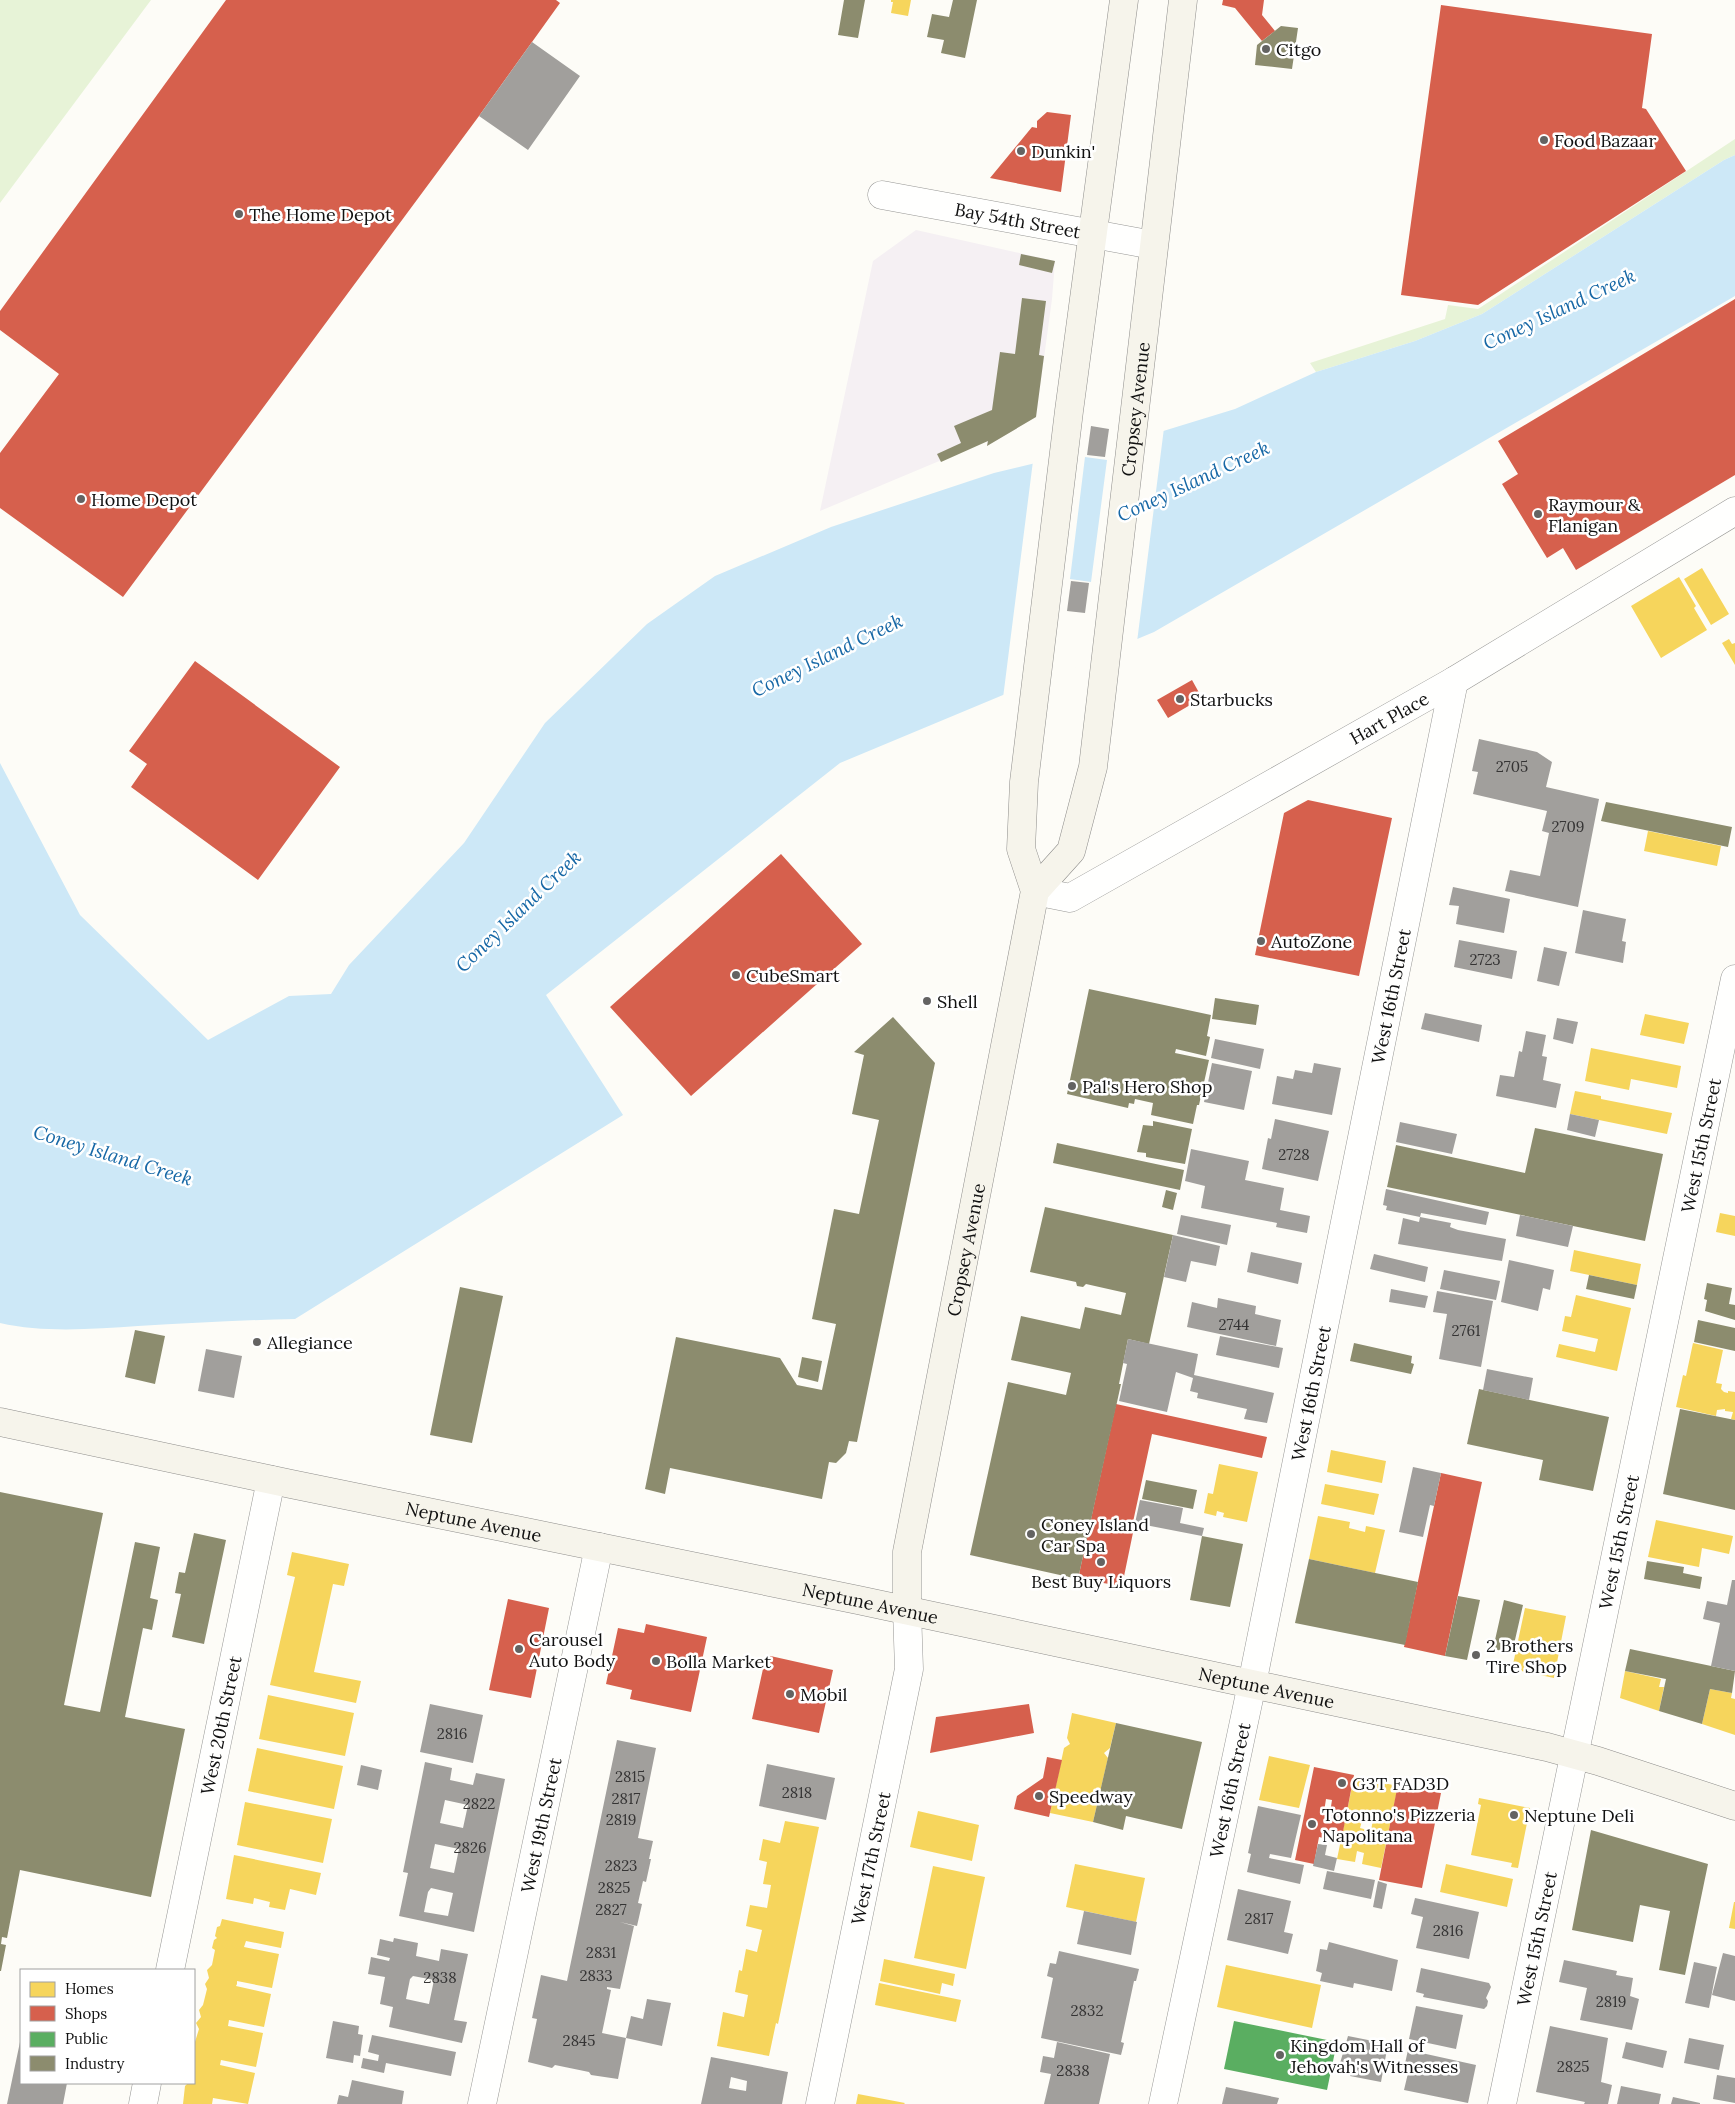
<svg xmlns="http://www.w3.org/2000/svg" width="1735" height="2104" font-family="Lora,serif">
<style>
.industrial{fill:#f5f0f3}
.green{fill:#e7f3d7}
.water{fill:#cde8f7}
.pier{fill:#fdfcf7;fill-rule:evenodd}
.homes{fill:#f6d55c;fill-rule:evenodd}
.shops{fill:#d6604d;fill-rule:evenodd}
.public{fill:#5aae61}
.industry{fill:#8c8c6e}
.building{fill:#a19f9c;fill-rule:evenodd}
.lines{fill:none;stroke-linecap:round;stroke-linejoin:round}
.street-casing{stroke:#979795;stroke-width:29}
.secondary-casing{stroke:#8e8d8b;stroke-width:29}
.street{stroke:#fffffe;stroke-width:28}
.secondary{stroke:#f6f4eb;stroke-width:28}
.poi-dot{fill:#646362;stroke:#fff;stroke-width:2}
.labels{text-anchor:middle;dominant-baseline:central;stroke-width:5;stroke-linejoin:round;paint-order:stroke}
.number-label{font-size:15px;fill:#353434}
.poi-label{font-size:18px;fill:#111;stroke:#fff;text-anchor:start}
.street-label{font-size:18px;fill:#111;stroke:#fff}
.water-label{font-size:19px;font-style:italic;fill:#1768a6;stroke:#fff}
</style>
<rect width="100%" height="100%" fill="#fdfcf7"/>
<path class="industrial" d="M916,230l139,31 -3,38 -16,118 -49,29v-5l-167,70 53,-250z"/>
<path class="green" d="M0,0h151l-151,203z
M1735,139v16l-11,5 -242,154 -67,27 -99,31 -6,-9 135,-44 3,-14 30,4z"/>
<path class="water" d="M1735,155v141l-581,336 -314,131 -294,232 77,120 -328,204c-53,1 -105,4 -157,7 -45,3 -94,7 -138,-3v-560l80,152 128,125 81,-44 42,-2 18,-29 115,-122 81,-120 102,-99 68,-48 116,-49 163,-54 153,-37 88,-27 81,-37 99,-31 67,-27 242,-154z"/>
<path class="pier" d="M1164,428l-27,214 -134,56 30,-237zM1085,457l22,3 -16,122 -21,-3z"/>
<path class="homes" d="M891,0h20l-3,16 -17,-3 2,-11h-2z
M1702,568l27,46 -18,11 -27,-46z
M1679,577l17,29 -2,2 13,22 -46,28 -30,-52z
M1729,639l3,5 3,-1v22l-13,-22z
M1648,831l73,15 -4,20 -73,-15z
M1645,1014l44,9 -5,21 -44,-9z
M1591,1048l90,18 -4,22 -46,-9 -2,11 -44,-9z
M1575,1091l26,5v3l71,14 -5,21 -97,-20z
M1720,1213l15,3v20l-19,-4z
M1574,1250l67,14 -4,21 -67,-14z
M1576,1295l55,13 -14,63 -61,-14 3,-13 36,8 3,-13 -36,-8 3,-15 6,1z
M1693,1343l30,7 -7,33 6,1 -1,5 3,3 4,1v-2l7,1v28l-4,-1 2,-7 -8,-1v-2l-8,1 -1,6 -40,-9 7,-32 3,1z
M1331,1450l55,11 -4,22 -55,-11z
M1219,1464l39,8 -11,50 -24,-5 1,-4 -7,-2 -1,5 -12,-3 4,-20 5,1z
M1325,1484l54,10 -5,21 -53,-11z
M1318,1516l32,6 -1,6 16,4 1,-6 19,4 -10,43 -66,-14z
M1656,1520l77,16 -4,18 -27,-6 -3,19 -51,-10z
M292,1552l57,12 -5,22 -11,-2 -19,88 47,9 -5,22 -86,-18 25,-108 -8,-2z
M1525,1608l41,8 -12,62 -42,-9z
M1625,1671l36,8 -2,8h5l-5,24 -39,-13z
M1710,1689l22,4 -1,5 4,1v36l-33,-11z
M268,1695l86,18 -9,43 -86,-17z
M1072,1713l44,10 -6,25 -6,5 4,5 -15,64 -43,-9 14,-65 6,-4 -3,-6z
M257,1748l86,18 -9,43 -86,-18z
M1269,1756l41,9 -11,43 -40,-8z
M1354,1777l44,9 -17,82 -19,-4 2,-11 -7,-2 -2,11 -18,-3zM1363,1817l10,2 -2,12 -11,-3z
M1479,1798l51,10 -12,60 -7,-1 1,-4 -41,-8 10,-50 -3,-1z
M245,1802l87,17 -9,44 -86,-18z
M918,1811l61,14 -7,36 -62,-14z
M785,1821l34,6 -41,197 -2,-1 -7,33 -52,-10 6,-34 21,5 4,-22 -13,-3 4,-22 3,1 4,-22 11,3 5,-22 -16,-4 4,-21 17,3 4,-23 -8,-1 4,-22 -8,-2 4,-21 17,4z
M234,1855l87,18 -5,22 -26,-6 -5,21 -16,-3 1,-5 -16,-4 -1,6 -27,-5z
M1075,1864l70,14 -9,44 -70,-15z
M1446,1864l67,15 -6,28 -67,-15z
M933,1866l52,11 -19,92 -52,-11z
M1734,1902h1v27l-6,-1z
M222,1919l62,13 -3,16 -35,-7 -2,6 35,7 -7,34 -35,-7v3l-1,2 35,8 -7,33 -35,-7 -1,6 35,7 -7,34 -35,-7 -1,5 35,8 -7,31 -35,-6 -1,6h-29l2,-18 3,-3h6v-38l5,-16 -3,-6 5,-6 -2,-7 4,-5 4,-16 -2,-5 4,-6 -2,-8 5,-5 3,-15 -3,-2 2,-8 3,-2 -2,-2 2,-9 3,-1z
M884,1959l71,15 -2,12 -11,-3 -2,11 -60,-13z
M1226,1965l95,20 -9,43 -95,-21z
M879,1983l82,17 -5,22 -81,-17z
M858,2094l47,9 -1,1h-48z"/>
<path class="shops" d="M226,0h330l4,3 -81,113 -356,481 -123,-89v-55l59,-79 -59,-44v-19z
M1223,0h41l-2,15 13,16 -13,10 -27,-33 -13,-3z
M1441,5l211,29 -10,74 4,1 40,62 -208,134 -77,-10z
M1047,112l24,3 -10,77 -71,-14 42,-51 5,1v-7z
M1735,299v176l-159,95 -13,-22 -16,10 -45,-74 16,-10 -20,-33z
M195,661l145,106 -82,113 -127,-93 16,-23 -18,-13z
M1192,680l10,18 -34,20 -11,-18z
M1308,800l84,18 -33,158 -104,-21 29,-142z
M781,854l81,90 -171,152 -81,-89z
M1116,1404l151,33 -5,21 -110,-24 -19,88 2,1 -13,63 -44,-7z
M1441,1473l41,9 -37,174 -41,-9z
M508,1599l41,9 -18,90 -42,-8z
M646,1624l61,13 -16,75 -61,-13 2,-9 -26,-6 12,-56 26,5z
M766,1655l67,15 -14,63 -67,-14z
M1029,1704l5,29 -104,20 6,-36z
M1047,1757l15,3 -13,57 -35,-8 3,-13 26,-18z
M1314,1767l40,8 -13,67 -22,-5 -5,27 -19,-4zM1326,1799l6,1 -2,13 -6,-1z
M1398,1784l43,9 -19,95 -43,-8z"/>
<path class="public" d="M1234,2021l103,21 -10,48 -103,-21z"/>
<path class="industry" d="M844,0h21l-7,38 -20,-3z
M953,0h24l-12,58 -24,-5 3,-13 -17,-3 5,-23 17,3z
M1281,26l17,2 -6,41 -37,-4 2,-20z
M1021,254l34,7 -3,12 -33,-8z
M1022,298l24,3 -7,54 5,1 -8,61 -49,29 1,-5 -47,21 -4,-8 24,-11 -7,-17 38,-16 8,-58 15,2z
M1606,802l126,25 -4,20 -127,-26z
M1089,989l122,26 -4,21 3,1 -4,19 -30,-7 -1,4 34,7 -10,45h-2l-4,19 -42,-9 2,-12 -18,-4 -1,5 -5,-1 -1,5 -61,-14z
M1215,998l44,7 -3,20 -44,-6z
M893,1017l42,46 -78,379 -8,-1 -3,12 -10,10 -7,-1 -7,37 -152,-31 -5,26 -20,-5 31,-152 104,21 17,27 25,5 14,-66 -24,-5 22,-110 25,5 20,-94 -27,-6 12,-59 -10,-3z
M1153,1121l39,8 -7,35 -39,-7v-4l-9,-1 6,-27 10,1z
M1535,1128l128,26 -18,87 -258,-54 9,-42 129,28z
M1057,1143l127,27 -4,20 -127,-27z
M1166,1190l11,3 -4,17 -11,-3z
M1045,1207l128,28 -24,109 -21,-5 -9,45h2l-43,195 -108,-24 38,-173 58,13 5,-22 -60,-13 10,-44 59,13 5,-22 36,8 5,-22 -40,-9 -3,3 -6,-1 -1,-4 -46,-10z
M1589,1275l48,10 -3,14 -48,-10z
M1707,1283l25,5 -3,16 6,1v15l-30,-9 2,-11 -3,-1z
M460,1287l43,9 -31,147 -42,-8z
M1698,1320l37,8v23l-41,-9z
M135,1330l30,6 -10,48 -30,-7z
M1354,1343l58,13 -1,7 3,1 -3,10 -61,-13z
M802,1357l20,4 -4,21 -20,-5z
M1479,1389l130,28 -16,74 -54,-11 4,-20 -76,-16z
M1680,1409l55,11v90l-72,-16z
M1146,1480l51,10 -4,19 -51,-10z
M0,1492l103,21 -39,192 36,7 35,-170 25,5 -10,51 8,2 -6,30 -9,-2 -18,89 60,12 -34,168 -131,-27 -13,68 -5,-1 -1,7 5,1 -5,26h-1z
M194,1533l32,7 -22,104 -32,-7 9,-43 -6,-1 4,-21 6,1z
M1202,1536l41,8 -13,63 -40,-7z
M1309,1559l109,23 -13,63 -110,-22z
M1647,1561l37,6 -1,6 19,4 -2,12 -56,-10z
M1458,1596l22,4 -13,60 -22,-4z
M1504,1600l19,5 -11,48 -19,-4z
M1630,1649l105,22 -3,22 -22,-4 -8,35 -43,-13 7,-32 -41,-8z
M1116,1723l86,19 -20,87 -56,-13 -3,14 -30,-8z
M1591,1830l117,34 -23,111 -26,-5 11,-59 -30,-6 -7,37 -61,-12z"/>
<path class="building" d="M532,42l48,34 -52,74 -49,-34z
M1091,426l18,3 -4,28 -18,-2z
M1071,581l18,2 -4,30 -18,-2z
M1479,739l58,13 15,10 -6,25 53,12 -21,108 -73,-16 5,-21 30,6 9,-43 -7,-2 5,-20 -74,-17 5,-22 -6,-1z
M1453,887l57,12 -6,34 -48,-9 3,-18 -10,-1z
M1583,910l43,9 -4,22 4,1 -3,21 -48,-10z
M1459,940l58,11 -5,28 -58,-12z
M1544,947l23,5 -8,34 -22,-5z
M1425,1013l57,12 -3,17 -58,-13z
M1557,1018l21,4 -5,22 -20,-5z
M1526,1031l20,4 -4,21 5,1 -4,23 18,4 -5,24 -60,-12 4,-21 14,2 5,-26 3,1z
M1215,1039l49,10 -4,20 -49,-11z
M1212,1063l40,8 -8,39 -40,-8z
M1314,1063l27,5 -9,47 -60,-11 5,-28 16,3 2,-9 17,3z
M1570,1114l29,6 -4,17 -28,-7z
M1275,1119l54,12 -11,50 -56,-12 6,-31 3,1z
M1400,1122l57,12 -5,20 -56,-12z
M1191,1149l58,12 -4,19 39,8 -4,22 30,6 -3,17 -31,-6 1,-4 -76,-15 4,-22 -20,-5z
M1386,1189l103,23 -3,13 -65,-12 -1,4 31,6 -1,4 8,3 48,9 -4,22 -104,-17 5,-26 16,4 1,-5 -34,-7 1,-4 -4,-1z
M1181,1215l50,10 -4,20 -50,-11z
M1520,1215l53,11 -5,21 -52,-11z
M1173,1235l47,11 -4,20 -25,-5 -5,21 -22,-5z
M1251,1252l51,11 -4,21 -51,-12z
M1374,1254l54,13 -3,15 -55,-13z
M1509,1260l45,10 -4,20 -7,-2 -5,23 -37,-9z
M1444,1270l56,11 -4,19 -56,-11z
M1391,1289l37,7 -3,12 -36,-6z
M1437,1291l56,10 -12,66 -42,-8 8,-45 -14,-2z
M1218,1298l38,8 -1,8 26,6 -5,26 -89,-19 5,-25 25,6z
M1220,1336l63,12 -4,20 -63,-13z
M1128,1339l70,15 -4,21 80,18 -7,30 -23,-4 3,-10 -50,-11 1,-5 -8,-2 3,-13 -17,-6 -9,40 -48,-11 8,-37 -4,-1z
M206,1349l36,7 -8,42 -36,-7z
M1487,1369l46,9 -4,22 -46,-10z
M1413,1467l28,6 -7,33 -4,-1 -7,32 -24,-5z
M1140,1500l43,8 -3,15 24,5 -2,8 -67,-13z
M1732,1580h3v91l-24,-5 9,-43 -17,-4 4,-18 20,4z
M430,1704l53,11 -10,48 -53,-11z
M617,1740l39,8 -18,90 15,3 -4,18h2l-5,23 -3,-1 -5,22 4,1 -5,22 -17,-4 14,4 -14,63 -13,-2v2l4,1 -9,43 24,5 -8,41 -27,-4 -2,-3 -34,-7 -3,3 -24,-6 9,-43 -5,-1 9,-43 26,6z
M425,1762l27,6 -2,12 23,5 3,-12 29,6 -31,153 -75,-16 9,-43 -5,-1zM445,1800l23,5 -5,23 -23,-5zM435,1844l24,5 -5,24 -24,-5zM431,1888l22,5 -5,23 -24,-4 4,-20z
M767,1764l68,14 -9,42 -67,-14z
M361,1765l21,5 -4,20 -21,-5z
M1258,1806l43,9 -10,43 -21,-4 -1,4 35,7 -4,19 -53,-12 4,-18 -3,-1z
M1318,1844l9,1 -2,10 12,3 -3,13 -21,-5z
M1327,1871l48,9 -4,19 -48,-10z
M1378,1881l9,3 -5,25 -9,-2z
M1238,1889l53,12 -7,31 9,2 -5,20 -61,-14z
M1415,1898l64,14 -10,47 -53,-11 7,-31 -12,-3z
M1084,1911l53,11 -6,33 -54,-11z
M394,1938l24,5 -2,13 23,5 2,-12 27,5 -14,66 13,2 -5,21 -73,-16 4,-20 -13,-3 5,-27 -17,-3 3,-17 18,4 1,-3 -13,-3 3,-16 13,3zM413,1976l21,4 -5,24 -23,-5 4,-20z
M1329,1942l69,18 -6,31 -38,-8 -1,5 -33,-7 2,-8 -6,-2 2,-10 2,-12 7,1z
M1059,1951l80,18 -3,12h-2l-13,61 3,1 -3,12 -80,-17 12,-60 -6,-2 3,-13 6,1z
M1723,1953l12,3v45l-23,-6z
M1564,1960l53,11 -1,4 17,3 -3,18 9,3 -7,31 -52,-10 7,-32 -28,-6z
M1694,1962l23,5 -8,41 -24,-5z
M1421,1968l68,15 2,4 -5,11 2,3 -1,5 -3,3 -61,-12 1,-3 -8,-2z
M647,1999l24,4 -9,43 -36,-8 5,-22 12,3z
M1416,2006l47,9 -7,34 -47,-10z
M333,2021l26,5 -1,8 5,1 -3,21 -6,-1 -1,8 -27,-5z
M1550,2026l58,12 -7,44 11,3 -4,19h-24l1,-2 -49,-10z
M372,2035l84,17 -5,24 -65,-13 -2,10 -23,-5 2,-10 15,3 1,-6 -11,-3z
M1348,2036l40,8 -7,38 -31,-6 1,-3 -13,-3z
M1689,2038l35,7 -5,25 -35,-7z
M20,2042l1,41h46l-4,21h-56z
M1057,2042l53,12 -11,50h-55l7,-30 -11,-2 3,-16 11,2z
M1626,2042l41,9 -4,17 -41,-10z
M1408,2050l68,15 -8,38 -64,-13 5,-21 -5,-1z
M711,2057l77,15 -6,32h-81zM731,2077l16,4 -1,10 -17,-3z
M1717,2075l18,3v25l-22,-4z
M352,2080l52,11 -2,13h-65l2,-9 9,2z
M1621,2086l40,8 -2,10h-42z
M1226,2087l53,11 -2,6h-55z
M1673,2097l27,6v1h-29z"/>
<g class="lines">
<g class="street-casing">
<g id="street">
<path id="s1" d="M882,195l271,50"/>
<path id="s2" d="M1035,891l35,7 384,-217 281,-170"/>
<path id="s3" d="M170,1970l101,-490"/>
<path d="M143,2104l4,-21"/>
<path id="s4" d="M482,2104l117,-557"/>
<path id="s5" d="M820,2104l89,-435 -2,-59"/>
<path id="s6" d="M1163,2104l89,-420 202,-1003"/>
<path id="s7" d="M1502,2104l233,-1125"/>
</g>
</g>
<g class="secondary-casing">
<g id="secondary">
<path id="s8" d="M1035,891l36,-40 22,-84 90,-767"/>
<path id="s9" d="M0,1422l291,62 567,116 689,147 51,14 137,45"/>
<path id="s10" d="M907,1610v-58l128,-661 -14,-42 3,-67 45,-371 55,-411"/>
</g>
</g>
<use href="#street" class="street"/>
<use href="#secondary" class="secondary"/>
</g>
<g class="poi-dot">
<circle cx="1266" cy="49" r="5"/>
<circle cx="1544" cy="140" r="5"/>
<circle cx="1021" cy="151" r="5"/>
<circle cx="239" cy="214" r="5"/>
<circle cx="81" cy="499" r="5"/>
<circle cx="1538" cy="514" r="5"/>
<circle cx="1180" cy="699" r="5"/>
<circle cx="1261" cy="941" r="5"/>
<circle cx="736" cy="975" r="5"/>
<circle cx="927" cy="1001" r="5"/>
<circle cx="1072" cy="1086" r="5"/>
<circle cx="257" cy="1342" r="5"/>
<circle cx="1031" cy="1534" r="5"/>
<circle cx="1101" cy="1562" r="5"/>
<circle cx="519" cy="1649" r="5"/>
<circle cx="1476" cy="1655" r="5"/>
<circle cx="656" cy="1661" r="5"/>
<circle cx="790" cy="1694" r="5"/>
<circle cx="1342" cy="1783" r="5"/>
<circle cx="1039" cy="1796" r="5"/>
<circle cx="1514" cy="1815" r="5"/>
<circle cx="1312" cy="1824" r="5"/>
<circle cx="1280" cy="2055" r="5"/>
</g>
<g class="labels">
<g class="number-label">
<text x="1512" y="766">2705</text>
<text x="1568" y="826">2709</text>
<text x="1485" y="959">2723</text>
<text x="1294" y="1154">2728</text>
<text x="1234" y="1324">2744</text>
<text x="1466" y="1330">2761</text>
<text x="452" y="1733">2816</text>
<text x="630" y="1776">2815</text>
<text x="797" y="1792">2818</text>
<text x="626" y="1798">2817</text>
<text x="479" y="1803">2822</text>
<text x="621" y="1819">2819</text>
<text x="470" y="1847">2826</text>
<text x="621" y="1865">2823</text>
<text x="614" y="1887">2825</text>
<text x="611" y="1909">2827</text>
<text x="1259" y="1918">2817</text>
<text x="1448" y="1930">2816</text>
<text x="601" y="1952">2831</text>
<text x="596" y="1975">2833</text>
<text x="440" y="1977">2838</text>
<text x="1611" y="2001">2819</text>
<text x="1087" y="2010">2832</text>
<text x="579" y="2040">2845</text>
<text x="1573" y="2066">2825</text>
<text x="1073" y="2070">2838</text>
</g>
<g class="poi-label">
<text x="1276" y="49">Citgo</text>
<text x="1554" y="140">Food Bazaar</text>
<text x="1031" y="151">Dunkin'</text>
<text x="249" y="214">The Home Depot</text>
<text x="91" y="499">Home Depot</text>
<text x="1548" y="504">Raymour &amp;<tspan x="1548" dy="21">Flanigan</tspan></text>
<text x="1190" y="699">Starbucks</text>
<text x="1271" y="941">AutoZone</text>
<text x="746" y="975">CubeSmart</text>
<text x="937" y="1001">Shell</text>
<text x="1082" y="1086">Pal's Hero Shop</text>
<text x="267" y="1342">Allegiance</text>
<text x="1041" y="1524">Coney Island<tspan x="1041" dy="21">Car Spa</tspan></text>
<text x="1101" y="1581" text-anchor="middle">Best Buy Liquors</text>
<text x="529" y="1639">Carousel<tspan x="529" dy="21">Auto Body</tspan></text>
<text x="1486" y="1645">2 Brothers<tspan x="1486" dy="21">Tire Shop</tspan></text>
<text x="666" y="1661">Bolla Market</text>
<text x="800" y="1694">Mobil</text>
<text x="1352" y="1783">G3T FAD3D</text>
<text x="1049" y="1796">Speedway</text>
<text x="1322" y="1814">Totonno's Pizzeria<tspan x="1322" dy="21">Napolitana</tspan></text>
<text x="1524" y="1815">Neptune Deli</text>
<text x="1290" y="2045">Kingdom Hall of<tspan x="1290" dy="21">Jehovah's Witnesses</tspan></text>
</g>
<g class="street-label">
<text stroke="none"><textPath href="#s1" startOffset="138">Bay 54th Street</textPath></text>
<text stroke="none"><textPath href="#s8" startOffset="501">Cropsey Avenue</textPath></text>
<text stroke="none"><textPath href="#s2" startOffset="402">Hart Place</textPath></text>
<text stroke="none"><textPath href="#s6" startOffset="1131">West 16th Street</textPath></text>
<text stroke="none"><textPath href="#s7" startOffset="979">West 15th Street</textPath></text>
<text stroke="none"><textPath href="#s10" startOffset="366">Cropsey Avenue</textPath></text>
<text stroke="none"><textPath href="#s6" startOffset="726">West 16th Street</textPath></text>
<text stroke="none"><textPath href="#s9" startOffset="484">Neptune Avenue</textPath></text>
<text stroke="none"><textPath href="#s7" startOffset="574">West 15th Street</textPath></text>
<text stroke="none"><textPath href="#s9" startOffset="889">Neptune Avenue</textPath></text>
<text stroke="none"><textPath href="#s9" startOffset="1294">Neptune Avenue</textPath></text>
<text stroke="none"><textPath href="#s3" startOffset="250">West 20th Street</textPath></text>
<text stroke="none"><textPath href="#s6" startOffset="321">West 16th Street</textPath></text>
<text stroke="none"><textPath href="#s4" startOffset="285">West 19th Street</textPath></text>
<text stroke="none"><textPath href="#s5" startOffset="251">West 17th Street</textPath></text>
<text stroke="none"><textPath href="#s7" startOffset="169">West 15th Street</textPath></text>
</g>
<g class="water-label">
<text transform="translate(1559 309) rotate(-25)">Coney Island Creek</text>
<text transform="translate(1193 481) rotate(-25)">Coney Island Creek</text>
<text transform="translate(827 655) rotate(-26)">Coney Island Creek</text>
<text transform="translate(518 911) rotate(-44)">Coney Island Creek</text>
<text transform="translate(113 1155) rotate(17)">Coney Island Creek</text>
</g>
</g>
<rect x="20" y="1969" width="175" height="115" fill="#ffffff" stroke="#a0a0a0"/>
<rect x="30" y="1982" width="25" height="15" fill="#f6d55c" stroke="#a0a0a0"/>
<text x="65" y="1994" font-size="15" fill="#111111">Homes</text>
<rect x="30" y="2006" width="25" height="15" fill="#d6604d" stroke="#a0a0a0"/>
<text x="65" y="2019" font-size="15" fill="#111111">Shops</text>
<rect x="30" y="2032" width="25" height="15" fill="#5aae61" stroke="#a0a0a0"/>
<text x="65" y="2044" font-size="15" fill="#111111">Public</text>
<rect x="30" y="2056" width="25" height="15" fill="#8c8c6e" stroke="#a0a0a0"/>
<text x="65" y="2069" font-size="15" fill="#111111">Industry</text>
</svg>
